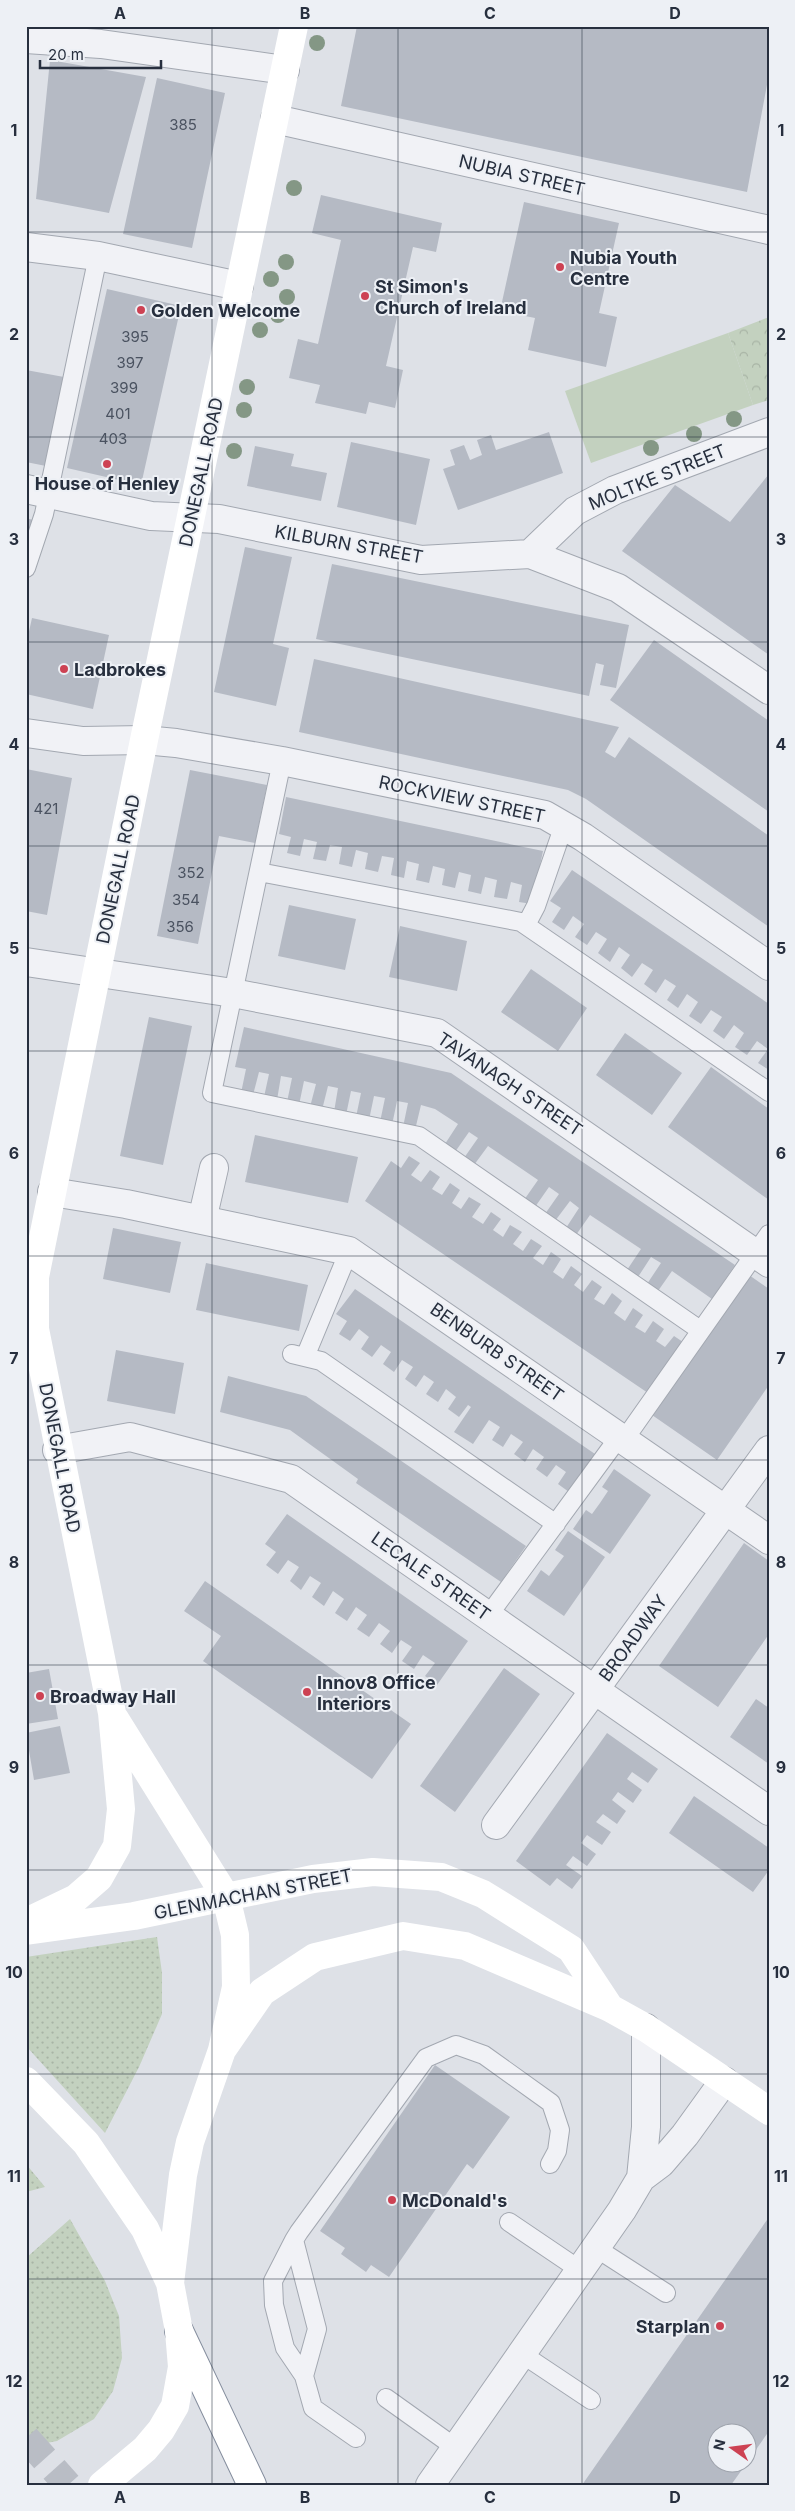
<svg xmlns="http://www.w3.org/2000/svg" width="795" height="2511" font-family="Inter,sans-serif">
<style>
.grass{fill:url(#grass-dots)}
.forest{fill:url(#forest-crowns)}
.pitch{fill:#c3d1bf}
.building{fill:#b5bac4}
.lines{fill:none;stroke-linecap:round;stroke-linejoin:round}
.highway-tunnel{stroke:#b9bdc5;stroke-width:28;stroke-dasharray:28 14;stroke-linecap:butt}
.lane-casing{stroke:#a3a8b1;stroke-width:20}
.street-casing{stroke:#a3a8b1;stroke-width:30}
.highway-casing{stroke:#858e9e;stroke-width:30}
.lane{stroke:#f1f2f6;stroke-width:18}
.street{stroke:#f1f2f6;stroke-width:28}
.secondary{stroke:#fff;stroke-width:28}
.highway{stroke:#fff;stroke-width:28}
.tree{fill:#849785}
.grid{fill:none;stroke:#272f3e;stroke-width:1;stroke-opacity:0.55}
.poi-dot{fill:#cd4253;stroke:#edf0f5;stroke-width:2}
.labels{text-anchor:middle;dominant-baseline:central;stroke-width:4;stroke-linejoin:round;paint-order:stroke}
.number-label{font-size:15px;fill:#4a5260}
.street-label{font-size:18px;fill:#272f3e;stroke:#edf0f5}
.poi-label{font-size:18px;font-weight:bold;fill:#272f3e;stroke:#edf0f5;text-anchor:start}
.neatline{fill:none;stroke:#272f3e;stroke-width:2}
.grid-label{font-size:16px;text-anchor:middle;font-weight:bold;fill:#272f3e}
</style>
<defs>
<pattern id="grass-dots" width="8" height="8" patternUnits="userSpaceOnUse" patternTransform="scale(1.25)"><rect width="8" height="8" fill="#c3d1bf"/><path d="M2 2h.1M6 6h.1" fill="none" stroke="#a8b4a5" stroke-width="1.8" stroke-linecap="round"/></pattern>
<pattern id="forest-crowns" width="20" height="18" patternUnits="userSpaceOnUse" patternTransform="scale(1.25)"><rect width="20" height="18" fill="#c3d1bf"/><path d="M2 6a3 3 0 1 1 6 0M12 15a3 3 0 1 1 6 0" fill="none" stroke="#a8b4a5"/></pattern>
</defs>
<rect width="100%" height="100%" fill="#dee1e7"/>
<path class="grass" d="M157,1937l5,36v41l-23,53 -34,66 -79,-87v-89z
M26,2164l19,23 -19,5z
M70,2219l35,62 14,35 3,42 -9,33 -19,28 -37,22 -31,6v-189z"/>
<path class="forest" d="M769,317v83l-16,5 -25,-72z"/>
<path class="pitch" d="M728,333l25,72 -162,58 -26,-72z"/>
<path class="building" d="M357,26h412v48l-22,118 -406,-86z
M50,60l96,17 -37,136 -73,-14z
M157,78l68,15 -33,155 -69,-14z
M321,195l121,28 -6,29 -23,-5 -27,119 17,4 -8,38 -26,-6 -3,12 -51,-11 5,-18 -31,-7 9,-39 20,5 23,-104 -29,-7z
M524,202l95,21 -20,90 18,4 -11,50 -78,-17 7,-32 -35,-7z
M107,289l74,17 -40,179 -74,-17z
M26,370l38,7 -18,89 -20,-4z
M549,432l14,41 -105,37 -15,-41 12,-4 -5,-15 14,-5 6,15 12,-5 -5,-15 14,-5 5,15z
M351,442l79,17 -14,66 -79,-18z
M255,446l39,8 -3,12 36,7 -6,28 -74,-15z
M769,474v181l-147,-104 53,-66 55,37z
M26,518l7,2 -6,18h-1z
M245,547l47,10 -19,87 16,4 -13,58 -62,-14z
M332,564l297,61 -13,63 -16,-3 4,-20 -8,-2 -7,33 -273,-57z
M32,618l77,17 -16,74 -67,-15v-49z
M654,640l115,81v91l-159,-112z
M314,659l305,68 -14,25 10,6 14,-21 140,99v91l-183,-128 -18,-9 -269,-58z
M26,769l46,9 -25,137 -21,-4z
M190,770l77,15 -12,58 -36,-7 -21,108 -41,-8z
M286,797l257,54 -11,53 -13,-2 3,-17 -11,-3 -4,17 -13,-2 3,-17 -12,-3 -4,17 -13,-3 3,-16 -12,-3 -4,16 -13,-3 3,-16 -12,-3 -4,17 -13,-3 3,-16 -12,-3 -3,17 -13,-3 3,-17 -12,-2 -4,16 -13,-3 3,-16 -12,-3 -4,17 -13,-3 3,-17 -12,-2 -4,16 -13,-2 4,-17 -13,-3 -4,17 -13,-3 4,-16 -12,-3z
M572,870l197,134v66l-11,-7 10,-14 -11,-8 -10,14 -12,-8 9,-14 -10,-8 -10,14 -11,-8 9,-14 -11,-7 -10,14 -12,-8 9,-14 -11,-8 -9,14 -11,-8 9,-14 -11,-7 -9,14 -12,-9 9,-14 -11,-7 -10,14 -11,-9 9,-13 -11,-8 -9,15 -12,-9 9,-14 -11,-7 -9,13 -12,-8 9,-13 -11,-8 -9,14 -12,-8 9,-14 -11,-7z
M289,905l67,14 -11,51 -67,-14z
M400,926l67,15 -10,50 -68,-14z
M531,969l56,39 -29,43 -57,-39z
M149,1017l43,9 -29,139 -43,-9z
M244,1027l207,46 284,192 -23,34 -40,-28 -14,20 -11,-7 14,-21 -10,-6 -13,20 -11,-7 14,-21 -51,-34 -14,20 -10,-7 13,-20 -9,-7 -15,20 -10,-7 14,-20 -10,-7 -14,20 -11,-7 14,-20 -50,-34 -14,19 -10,-7 14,-20 -9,-6 -14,20 -10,-8 13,-20 -23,-15 -14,-4 -6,25 -12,-3 5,-24 -11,-2 -5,24 -12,-3 5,-24 -11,-2 -5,24 -13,-3 5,-24 -10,-2 -5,24 -12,-3 4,-24 -10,-2 -6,24 -12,-3 6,-23 -12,-3 -5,24 -12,-3 5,-24 -11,-2 -4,24 -13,-3 5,-23 -10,-2 -6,23 -12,-2 5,-24 -11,-2z
M625,1033l57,40 -30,42 -56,-40z
M711,1067l58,42v91l-101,-73z
M255,1135l103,22 -10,46 -103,-21z
M409,1156l11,7 -9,12 10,7 9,-12 10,7 -8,12 10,6 8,-12 10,7 -8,13 9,6 8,-12 12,7 -9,13 11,7 8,-12 10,7 -8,11 10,7 7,-12 12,7 -9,12 10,7 8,-12 11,7 -9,12 10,7 8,-13 10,7 -8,13 10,7 8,-13 11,8 -8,11 9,7 9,-12 10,7 -8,12 10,6 8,-12 10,8 -8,12 11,8 8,-13 10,7 -8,12 10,6 8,-12 11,8 -8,12 9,6 9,-11 9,6 -35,51 -283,-192 26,-40 10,7z
M113,1228l68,14 -11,51 -67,-14z
M206,1263l102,22 -9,46 -103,-21z
M749,1275l20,14v96l-52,75 -65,-45z
M355,1289l240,165 -26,38 -11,-8 8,-12 -10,-7 -9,12 -11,-8 8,-12 -11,-8 -8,13 -11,-8 9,-12 -12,-8 -8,13 -11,-7 8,-13 -11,-7 -16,24 -19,-12 17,-25 -3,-2 -9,12 -11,-8 8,-12 -10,-8 -8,13 -12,-8 8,-12 -10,-7 -8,12 -11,-8 8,-12 -11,-7 -8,12 -11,-8 8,-12 -10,-7 -9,12 -11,-8 8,-12 -10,-8 -9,12 -11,-7 8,-13 -11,-7z
M116,1350l68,13 -9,51 -68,-13z
M228,1376l78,20 220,150 -25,36 -145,-99 2,-4 -68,-49 -70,-18z
M614,1469l37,26 -41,59 -37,-25 13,-19 6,4 8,-11 8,-12 -6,-4z
M287,1514l181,127 -31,44 -12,-9 10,-13 -12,-8 -9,14 -12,-8 10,-14 -11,-7 -9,13 -12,-9 10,-13 -11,-8 -10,14 -12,-8 10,-14 -11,-8 -9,14 -12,-8 9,-14 -11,-8 -9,15 -12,-9 9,-14 -11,-7 -9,14 -11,-9 9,-14 -11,-7 -10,14 -12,-9 10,-13 -11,-8z
M568,1531l37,26 -41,59 -37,-25 14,-21 8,6 15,-20 -9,-6z
M744,1543l25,18v73l-51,73 -59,-41z
M205,1581l206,143 -39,55 -169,-118 18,-25 -37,-25z
M504,1668l36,26 -85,118 -35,-26z
M49,1669l9,50 -32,5v-51z
M756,1699l13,9v56l-39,-27z
M60,1726l10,47 -36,7 -8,-47z
M607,1733l51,36 -10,14 -16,-11 -5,7 15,11 -9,13 -15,-11 -6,8 14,11 -9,13 -14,-10 -7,8 15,10 -9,13 -15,-10 -6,8 15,11 -9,12 -14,-10 -7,9 16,11 -10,13 -15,-11 -7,8 -34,-25z
M694,1796l75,52v22l-16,22 -84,-59z
M435,2065l75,52 -37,52 -6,-5 -78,113 -18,-12 -5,7 -25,-18 4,-6 -25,-17z
M769,2217v214l-21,30v-27h-30v30h28l-15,21h-149z"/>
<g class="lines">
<path class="highway-tunnel" d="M26,2438l42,47"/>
<g class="lane-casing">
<path id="lane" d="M26,568l18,-54 54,-258
M282,761l-70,332 207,43 281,194
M259,872l262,50 248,170
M526,925l10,-19 28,-81
M292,1354l29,7 235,163
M305,1357l44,-106
M624,1440l145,-206
M488,1616l131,-179
M509,2222l71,48
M294,2240l-21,41 1,24 11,43 19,28
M596,2248l70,45
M522,2354l69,46
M386,2398l70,50
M356,2438l-43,-30 -9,-32 13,-47 -23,-89 5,-8 127,-174 30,-13 28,10 67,48 9,27 -3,21 -7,13"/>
</g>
<g class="street-casing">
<path id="street" d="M26,39l75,5 184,26
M275,119l494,111
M26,247l72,9 141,30
M26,489l125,27 68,3 202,41 109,-6 88,34 151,102
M530,554l45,-43 40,-21 154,-58
M26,733l57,8 61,-1 32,3 106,18 263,54 38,22 186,129
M26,962l207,31 204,40 332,230
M52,1192l74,12 223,47 420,289
M202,1220l12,-52
M57,1450l73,-13 161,42 478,332
M496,1825l273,-375
M641,2178l5,-51v-99
M430,2485l192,-275 19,-32 20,-15 24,-28 39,-54"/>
</g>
<g class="highway-casing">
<path id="highway" d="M179,2331l73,154"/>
</g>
<use href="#lane" class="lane"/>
<use href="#street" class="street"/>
<path class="secondary" d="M115,1719l111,178 9,38 1,52 -14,63 -32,92 -7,33 -13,108
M26,1922l50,-24 23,-20 18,-32 4,-37 -9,-96 -77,-384v-52l109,-537 150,-714
M26,1931l108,-15 179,-37 60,-7 68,5 42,17 88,55 39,59
M222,2050l40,-58 53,-35 88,-21 62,10 145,62 36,20 123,83
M26,2081l60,62 59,86 25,54 9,48 3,36 -7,39 -14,24 -16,19 -43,36"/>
<use href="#highway" class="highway"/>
</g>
<g class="tree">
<circle cx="317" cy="43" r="8"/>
<circle cx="294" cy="188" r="8"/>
<circle cx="286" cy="262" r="8"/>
<circle cx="271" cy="279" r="8"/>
<circle cx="287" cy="297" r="8"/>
<circle cx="278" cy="315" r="8"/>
<circle cx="260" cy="330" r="8"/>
<circle cx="247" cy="387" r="8"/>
<circle cx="244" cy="410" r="8"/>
<circle cx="734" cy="419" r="8"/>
<circle cx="694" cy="434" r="8"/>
<circle cx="651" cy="448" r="8"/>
<circle cx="234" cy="451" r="8"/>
</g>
<path class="grid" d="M212,26v2459M398,26v2459M582,26v2459M26,232h743M26,437h743M26,642h743M26,846h743M26,1051h743M26,1256h743M26,1460h743M26,1665h743M26,1870h743M26,2074h743M26,2279h743"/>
<g class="poi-dot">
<circle cx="560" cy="267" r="5"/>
<circle cx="365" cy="296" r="5"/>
<circle cx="141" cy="310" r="5"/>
<circle cx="107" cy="464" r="5"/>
<circle cx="64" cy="669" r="5"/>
<circle cx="307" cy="1692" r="5"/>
<circle cx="40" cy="1696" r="5"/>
<circle cx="392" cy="2200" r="5"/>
<circle cx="720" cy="2326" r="5"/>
</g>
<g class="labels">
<g class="number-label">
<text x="183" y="124">385</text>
<text x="135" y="336">395</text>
<text x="130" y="362">397</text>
<text x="124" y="387">399</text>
<text x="118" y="413">401</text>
<text x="113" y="438">403</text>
<text x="46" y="808">421</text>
<text x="191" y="872">352</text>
<text x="186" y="899">354</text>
<text x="180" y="926">356</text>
</g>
<g class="street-label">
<text transform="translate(522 175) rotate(13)">NUBIA STREET</text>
<text transform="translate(201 472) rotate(-78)">DONEGALL ROAD</text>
<text transform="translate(657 477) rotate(-22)">MOLTKE STREET</text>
<text transform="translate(349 544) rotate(10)">KILBURN STREET</text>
<text transform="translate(462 799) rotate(12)">ROCKVIEW STREET</text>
<text transform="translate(118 869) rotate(-78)">DONEGALL ROAD</text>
<text transform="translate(510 1084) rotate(34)">TAVANAGH STREET</text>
<text transform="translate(497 1352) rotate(35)">BENBURB STREET</text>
<text transform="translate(60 1458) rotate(79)">DONEGALL ROAD</text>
<text transform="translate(431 1576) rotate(35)">LECALE STREET</text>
<text transform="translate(633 1638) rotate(-54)">BROADWAY</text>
<text transform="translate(253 1894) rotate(-11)">GLENMACHAN STREET</text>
</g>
<g class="poi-label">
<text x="570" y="257">Nubia Youth<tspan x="570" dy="21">Centre</tspan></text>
<text x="375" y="286">St Simon's<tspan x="375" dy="21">Church of Ireland</tspan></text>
<text x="151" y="310">Golden Welcome</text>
<text x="107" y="483" text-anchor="middle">House of Henley</text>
<text x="74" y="669">Ladbrokes</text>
<text x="317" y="1682">Innov8 Office<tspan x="317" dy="21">Interiors</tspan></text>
<text x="50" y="1696">Broadway Hall</text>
<text x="402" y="2200">McDonald's</text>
<text x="710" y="2326" text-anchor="end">Starplan</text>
</g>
</g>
<rect width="795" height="2511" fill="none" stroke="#edf0f5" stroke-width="55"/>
<g transform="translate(732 2448) rotate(284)"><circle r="24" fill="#edf0f5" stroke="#9ea3ac"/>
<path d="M0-4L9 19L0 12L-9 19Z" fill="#cd4253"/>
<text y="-8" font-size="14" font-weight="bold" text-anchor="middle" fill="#272f3e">N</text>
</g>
<path d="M40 60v8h121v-8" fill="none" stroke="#272f3e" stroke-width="2.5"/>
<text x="48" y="60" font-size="15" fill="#272f3e" stroke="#edf0f5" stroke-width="4" paint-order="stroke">20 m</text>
<rect x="28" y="28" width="740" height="2456" class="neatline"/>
<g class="grid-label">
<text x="120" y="19">A</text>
<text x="305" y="19">B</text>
<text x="490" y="19">C</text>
<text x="675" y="19">D</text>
<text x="14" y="136">1</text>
<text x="781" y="136">1</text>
<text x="14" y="340">2</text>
<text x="781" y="340">2</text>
<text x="14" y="545">3</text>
<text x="781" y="545">3</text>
<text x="14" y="750">4</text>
<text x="781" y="750">4</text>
<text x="14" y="954">5</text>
<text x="781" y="954">5</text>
<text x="14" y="1159">6</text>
<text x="781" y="1159">6</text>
<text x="14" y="1364">7</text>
<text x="781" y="1364">7</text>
<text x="14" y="1568">8</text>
<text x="781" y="1568">8</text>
<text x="14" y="1773">9</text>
<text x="781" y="1773">9</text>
<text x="14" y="1978">10</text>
<text x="781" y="1978">10</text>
<text x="14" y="2182">11</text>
<text x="781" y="2182">11</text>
<text x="14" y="2387">12</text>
<text x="781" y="2387">12</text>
<text x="120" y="2503">A</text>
<text x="305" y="2503">B</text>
<text x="490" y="2503">C</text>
<text x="675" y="2503">D</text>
</g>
</svg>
